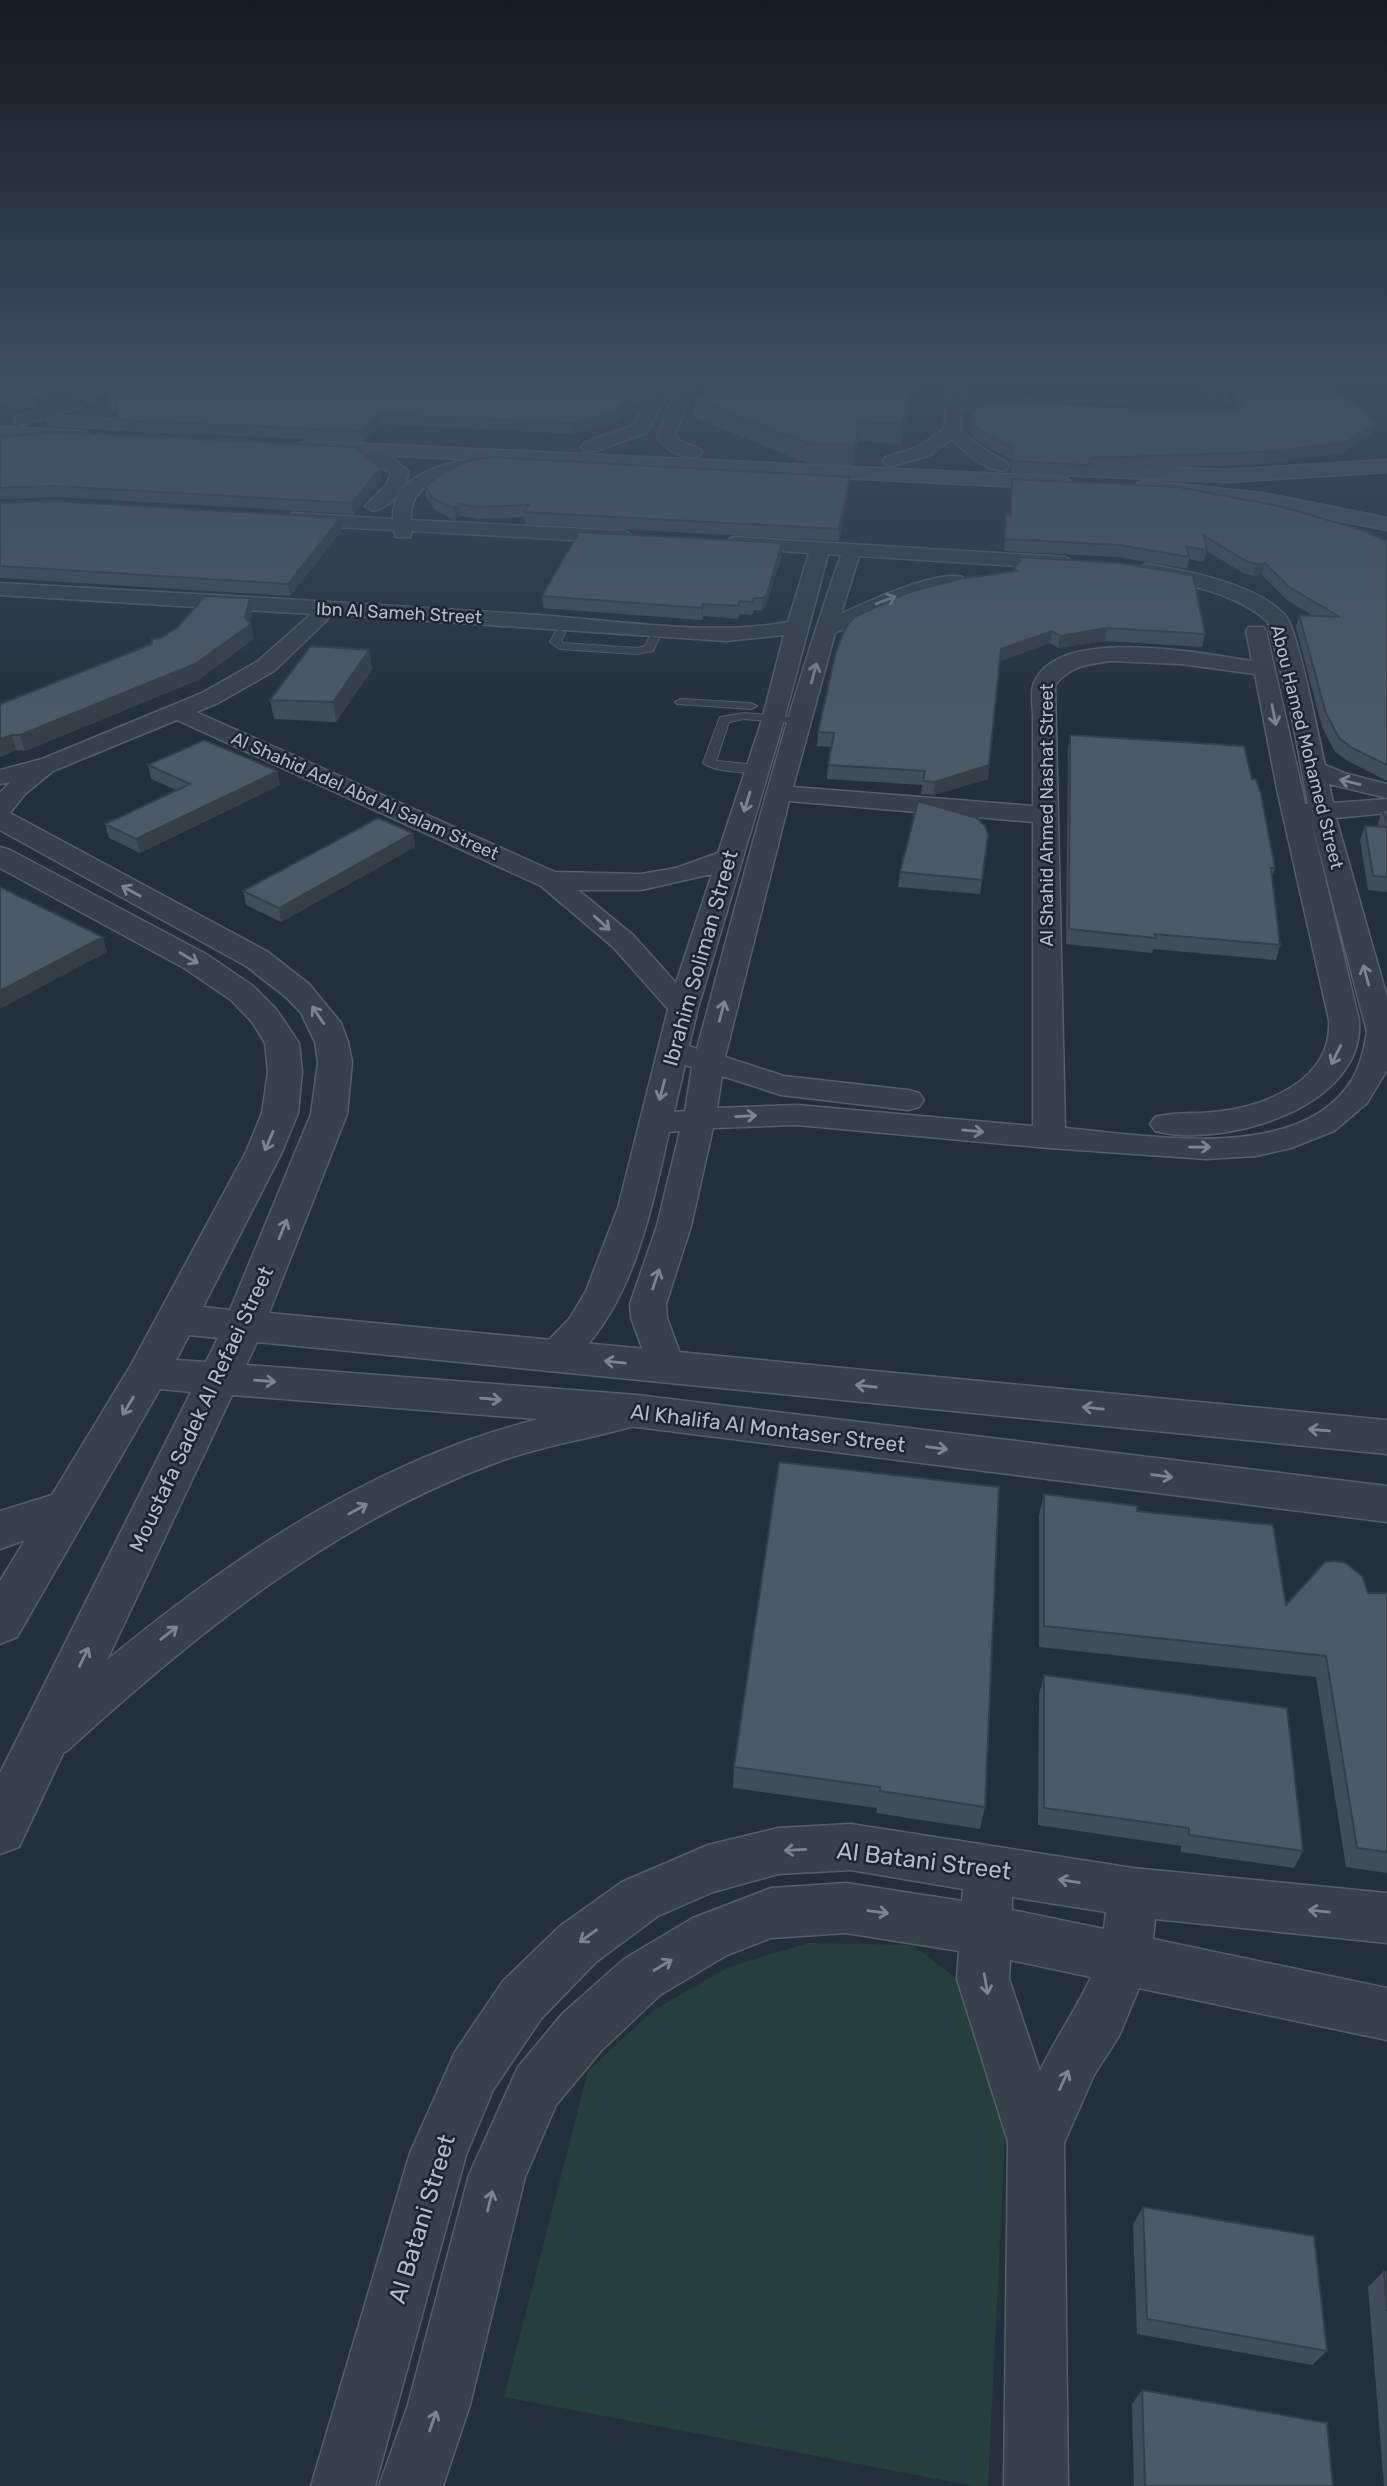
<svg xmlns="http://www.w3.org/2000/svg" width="1387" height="2486" font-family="Rubik,sans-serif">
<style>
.green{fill:#263e3d}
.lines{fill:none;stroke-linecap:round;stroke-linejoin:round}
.service-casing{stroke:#555f69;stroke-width:2}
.minor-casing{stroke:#555f69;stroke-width:3}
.tertiary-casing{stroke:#555f69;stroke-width:3}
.secondary-casing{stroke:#555f69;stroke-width:3}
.service{fill:#37414b;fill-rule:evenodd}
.minor{fill:#37414b;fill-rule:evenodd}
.tertiary{fill:#37414b;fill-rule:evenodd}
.secondary{fill:#45515e;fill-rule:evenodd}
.wall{fill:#414d59}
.shaded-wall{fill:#353f48}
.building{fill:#4c5a67;stroke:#353f48;stroke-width:2}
.oneway{stroke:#7b858f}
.labels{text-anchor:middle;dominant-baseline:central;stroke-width:5;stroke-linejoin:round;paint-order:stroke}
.far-street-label{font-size:18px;fill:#b2bcc7;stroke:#1c2630}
.street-label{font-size:21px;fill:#b2bcc7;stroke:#1c2630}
.near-street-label{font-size:24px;fill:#b2bcc7;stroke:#1c2630}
</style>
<rect width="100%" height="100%" fill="#23303b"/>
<path class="green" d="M808,1943l105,2 52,40 41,131 -18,370h-14l-470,-89 84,-326 66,-61 75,-43z"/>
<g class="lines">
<g class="service-casing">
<path id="service" d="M560,630l5,3 -4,8 2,2 74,5 8,-2 5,-10 9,2 -6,13 -16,3 -77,-5 -10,-7 6,-11z
M681,699l70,4 6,3 -6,3 -74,-5 -2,-2z
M744,713l56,5 6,3 -6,3 -56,-5 -15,3 -13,39 41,4 6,4c-10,7 -50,2 -60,-6l17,-46z"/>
</g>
<g class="minor-casing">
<path id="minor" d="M102,380h18l-40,27 -58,18 -8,-5 2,-3 52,-16z
M531,380h82l2,3 -7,4 24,4 29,10 2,3 -8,5 -30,-11 -48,-6 -1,-6 -38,-1z
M949,380h16l-2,18 237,6 11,-4 -5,-20h15l6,22 -25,12 -240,-7 -2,23 22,18 24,14 3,4 -3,4c-19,4 -41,-19 -55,-31l-21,16 -38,11 -6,-1 -3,-4 3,-4 32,-10 26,-18z
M363,445l29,12 17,15c-3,16 -18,35 -35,39l-9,-5 22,-22 4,-11 -34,-19 -2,-4z
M496,455l6,1 2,4 -2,4c-32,8 -94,8 -91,56l214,11 9,6 -9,6 -213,-12 -2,6h-14l-2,-7 -101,-5 -9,-6 9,-6 100,6c-2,-50 66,-59 103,-64z
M733,537l332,20 10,6 -10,6 -206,-13 -18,58c25,-12 95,-44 121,-37l3,4 -3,4 -67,20 -60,28 -42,154 240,19c0,-30 0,-61 0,-91 0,-9 -3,-24 1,-32 24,-59 170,-29 218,-22l-6,-30 3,-4h14l3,4 36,158 3,15h3l-18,-97 -22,-85c-35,-32 -85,-37 -129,-48l-3,-4 10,-6c41,7 109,19 139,51 13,14 34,125 40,150l19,8 43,11v14l-58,-14 4,19 54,-4v14l-51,5 51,179v73l-20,33 -33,28 -43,17 -35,8 -50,3 -157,-11 -252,-23 -84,3 -22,98 -25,78 1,14 18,49 -6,10 -13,4 -13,-4 -22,-59 -1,-14 27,-78 23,-95 -11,1c-17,74 -33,160 -86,218 -4,5 -9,13 -14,16 -9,5 -17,2 -26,0l-6,-10 6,-10 27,-28 16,-27 32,-83 50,-199 -55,-62 -72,-61 -364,-166 -124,51 -28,23 -16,20 -9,3v-24l10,-11 -10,2v-14l42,-11 160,-66 56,-32 53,-47 -311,-19v-12c175,10 349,19 524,31 82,5 184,23 264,8l21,-69 -83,-6 -2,-4zM828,554l13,1c-57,162 -99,328 -144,494l-8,-3 9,-38 86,-288zM326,614l400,27 58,-6 -22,85 -44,133 -42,15 -35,6 -86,-2 -359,-160 22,-9 56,-32 51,-49 3,-4zM1111,661l70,3 74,10 22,115 52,231c4,61 -65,87 -115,92 -20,2 -40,0 -59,5l-5,7 5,7c67,18 211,-23 204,-111l-48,-201 56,213c-3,16 -6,32 -14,46 -51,87 -206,57 -288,50l-10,-443c15,-19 33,-21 56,-24zM789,801l244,21v304l-236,-21 -80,3 5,-32 59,19 127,15 11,-3 5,-7 -5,-7 -11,-3 -124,-14 -59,-19zM712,874l-36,109 -43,-48 -55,-45h63zM685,1065l7,2 -7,44 -11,1z
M633,1397l14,5 5,10 -5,10c-49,16 -101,22 -149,40 -165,60 -303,172 -431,289l-16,6 -16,-6 -7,-15 7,-15c130,-113 269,-222 434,-281 53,-19 109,-31 164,-43z
M851,1824l282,44 254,25v50l-232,-24 -2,20 234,49v52l-248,-52 -20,48 -25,39 -30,68 4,343h-64l4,-344 -51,-163 2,-28 -113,-18 -75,5 -44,17 -67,40 -59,56 -45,54 -31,72 -55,228 -27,81h-64l29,-81 61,-230 49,-108 45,-54 61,-54 69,-41 78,-30 75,-5 116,18 1,-12 -112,-19 -73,4 -65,18 -55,24 -62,46 -55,57 -48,71 -27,65 -91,331h-64l99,-333 45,-101 48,-71 57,-55 62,-44 86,-37 70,-17zM1012,1897l94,15 -2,17 -92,-19zM1010,1960l81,17c-15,33 -36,62 -51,94l-31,-92z"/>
</g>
<g class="tertiary-casing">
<path id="tertiary" d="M660,380h17l-31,53 -50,18h-12l-3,-4 3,-4 49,-18z
M684,387l8,5 -17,43c6,11 21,8 27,17l-2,4c-16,4 -37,-6 -43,-21l19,-43z
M0,811l10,2 258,139 41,32 32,39 7,19 4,20 -5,52 -78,199 1118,107v34l-1130,-112 -11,23 391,30 750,91v36l-750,-95 -405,-32 -213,452 -19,7v-81l191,-381 -31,-3 -143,248 -17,7v-63l25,-41 -25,9v-38l52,-16 79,-130 115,-213 16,-39 6,-41 -3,-29 -13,-21 -21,-22 -47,-32 -184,-100v-21l10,3 196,104 47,32 23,23 23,34 3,29 -4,41 -16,39 -79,155 27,3 81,-196 7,-52 -3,-20 -14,-29 -14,-15 -41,-32 -246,-136zM189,1335l29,3 -12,24 -30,-2z"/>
</g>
<g class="secondary-casing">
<path id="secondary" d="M57,416l115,6 9,5 -9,5 -121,-7 -3,-4z
M0,427l85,4 9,5 -9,5 -85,-4z
M306,441l758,36 10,6 -10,6 -764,-38 -3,-4 3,-4z
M1387,460v12l-159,10 -192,-8 -9,-6 9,-6 192,8z
M1145,481l117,12 125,25v12l-125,-25 -124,-14 -3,-4 3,-4z"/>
</g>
<use href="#service" class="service"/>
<use href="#minor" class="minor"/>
<use href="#tertiary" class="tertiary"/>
<use href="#secondary" class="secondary"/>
</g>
<path class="wall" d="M0,380h99l-32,19 -30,9 -29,-1 -2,-5 -6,-1z
M559,380h92l-9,11 -27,-6z
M1232,380h83l56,55 -28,18 -80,11 -175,6 -1,7 -76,-4v-14l-27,-13 -13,-10 2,-26 203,1 61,-2z
M631,393v10l-15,19 -44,12 -192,-10 -18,18 -242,-12 -2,-10 -1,-9h-6l-2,-11z
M911,394l-10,50 -43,-3 -5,25 -47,-3 -111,-45v-19z
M0,437l381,42 -27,35 -298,-17 -56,2z
M1012,479l375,62v240l-39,-20 -13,-9 -13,-25 -26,-100 3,-12 14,1 -27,-17 -24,-24 -9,1 -10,-3 -36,-22 -3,11 -15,-3 -2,10 -70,-12 -113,-6 2,-37h4z
M425,487l424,1 -10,53 -314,-17 -1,-7 -44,2 -20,-3 -5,4 -20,-10 -9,-12z
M0,503l342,27 -52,66 -290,-18z
M782,555l-16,51 -4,5 -8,-1 -2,5 -12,-1 -2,5 -35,-3 -1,4 -159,-12 -1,-12z
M1018,557l187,77 -3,13 -97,-6 -47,7 -8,-5 -50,18 -12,118 -55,16 -12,-1 1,-9 -95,-6 1,-14 3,-18 -14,-1 1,-14 195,-161 1,-4 3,-3z
M252,613l-2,10 4,16 -56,41 -173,71 -9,-1 -16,7v-53h1l151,-60 9,-6z
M369,650l3,19 -36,53 -62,-3 -4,-19z
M1070,735l205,133 -3,10 8,67 -4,15 -123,-11 -1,4 -86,-9 2,-196z
M148,765l132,20 -140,68 -31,-15 -4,-14 71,-34 -25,-11z
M1382,810h5v82l-19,-2 -8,-50 5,-14 14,1 -1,-3z
M413,833l2,14 -134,75 -35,-17 -3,-14z
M988,835l-8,59 -82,-7 2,-15z
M779,1462l206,345 -5,22 -104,-16 1,-5 -144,-20 1,-21z
M1044,1494l93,17 149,94 82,-12h19v280l-41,-6 -30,-190 -277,-30v-132z
M1044,1675l259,176 -9,17 -113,-16v-6l-143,-21 1,-131z
M1143,2207l184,144 -15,14 -175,-31 -4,-110z
M1384,2271l3,1v214h-3l-16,-199z
M1142,2390l191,96h-199l-2,-82z"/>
<path class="shaded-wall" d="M79,380h20l-32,19 -30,9 -3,-10z
M651,380l-9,11 -1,-10z
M912,380h5l-6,14 -10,50 1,-20z
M631,393v10l-15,19 -44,12 -1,-11z
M378,414l2,10 -18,18 -1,-11z
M859,422l-1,19 -5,25 2,-21z
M1374,424l-3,11 -28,18 -80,11 2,-12z
M380,468l1,11 -27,35 -2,-11z
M850,477l-1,11 -10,53v-12z
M459,504l1,12 -5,4 -1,-12z
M340,518l2,12 -52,66 -2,-12z
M782,543v12l-16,51 -4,5 1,-13z
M1265,563l-3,12 -9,1 3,-12z
M250,598l2,15 -2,13 1,-2 3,15 -56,41 -173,71 -5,-16 225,-117z
M703,604v12l-1,4v-12z
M1107,628l-2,13 -47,7 2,-12z
M1052,631l-2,12 -51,19 2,-13z
M369,650l3,19 -36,53 -3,-20z
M12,735l4,15 -16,7v-18z
M989,765l-1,14 -55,16 2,-13z
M278,771l2,14 -140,68 -4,-14z
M413,833l2,14 -134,75 -2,-14z
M103,937l4,15 -107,57v-18z"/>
<path class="building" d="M0,380h79l-15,8 -30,10 -29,-2 6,-4 -11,-1z
M129,380h322l144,7 36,6 -15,19 -45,11 -193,-9 -17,17 -243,-11 -1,-19 -8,-1 1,-6z
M734,380h178l-10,44 -43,-2 -4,23 -48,-2 -112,-44z
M1237,380h78l50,29 9,15 -28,18 -81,10 -175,6 -1,7 -77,-4 1,-14 -28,-13 -13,-10 1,-14 15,-6 41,-2 147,9 66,-3z
M52,432l304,15 24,21 -28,35 -299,-17 -53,2v-51z
M490,457l360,20 -11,52 -315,-17 5,-7 -50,2 -20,-3 -5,4 -20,-9 -9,-12 21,-16 25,-11z
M1012,479l166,8 101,19 83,24 25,11v224l-35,-17 -13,-10 -13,-25 -27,-98 41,2 -51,-30 -24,-24 -9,1 -10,-3 -42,-25 3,14 -20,-3 2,10 -70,-12 -114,-6 1,-25 5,1z
M53,501l287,17 -52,66 -288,-18v-63z
M579,532l203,11 -15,51 -4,4h-9l-1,4 -13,-1 -2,5 -35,-2 -1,4 -160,-12z
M1018,557l101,6 74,12 12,59 -98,-6 -47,8 -8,-5 -51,18 -12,116 -54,17 -12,-1 2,-10 -97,-6 6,-32 -16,-1 17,-76 10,-28 9,-11 55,-25 50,-13 58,-8 -3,-4 7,-6z
M205,596l45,2 -5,20 6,6 -56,40 -175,71h-8l-12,4v-35h1l151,-60v-5l9,-1 17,-11z
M311,646l58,4 -36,52 -63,-2z
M1070,735l174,11 8,33h4l5,15 14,74h-4l9,77 -125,-11 1,4 -87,-9z
M204,740l74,31 -142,68 -31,-15 85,-40 -42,-19z
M918,801l59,17 8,8 3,9 -6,45 -82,-8z
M1382,810h5v12z
M378,818l35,15 -134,75 -36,-17z
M1365,826l22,1v50l-14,-1z
M0,886l4,3 99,48 -103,54z
M779,1462l220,25 -14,320 -105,-16v-4l-146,-20z
M1044,1494l93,12v5l136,14 13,80 39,-43 9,-1 12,2 16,13 6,17h19v259l-30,-4 -31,-192 -282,-30z
M1044,1675l243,33 16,143 -114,-16v-7l-145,-20z
M1143,2207l171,29 13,115 -180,-32z
M1384,2271l3,1v39z
M1142,2390l185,33 6,63h-188z"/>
<defs><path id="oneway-shaft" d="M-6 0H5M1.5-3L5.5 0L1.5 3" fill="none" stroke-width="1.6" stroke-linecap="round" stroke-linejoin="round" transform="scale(1.75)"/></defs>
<g class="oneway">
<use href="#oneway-shaft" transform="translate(886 600) rotate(-21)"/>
<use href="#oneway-shaft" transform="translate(814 673) rotate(-75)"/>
<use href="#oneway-shaft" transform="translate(1274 715) rotate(79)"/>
<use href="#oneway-shaft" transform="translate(1350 782) rotate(-166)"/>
<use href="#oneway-shaft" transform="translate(747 802) rotate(107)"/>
<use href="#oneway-shaft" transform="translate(131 891) rotate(-151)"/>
<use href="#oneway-shaft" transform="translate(602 923) rotate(42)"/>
<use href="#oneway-shaft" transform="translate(189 958) rotate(30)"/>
<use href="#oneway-shaft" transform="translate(1366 975) rotate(-105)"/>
<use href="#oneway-shaft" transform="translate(722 1011) rotate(-75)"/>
<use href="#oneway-shaft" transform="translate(318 1015) rotate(-124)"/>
<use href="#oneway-shaft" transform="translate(1336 1055) rotate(116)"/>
<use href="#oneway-shaft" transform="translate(662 1090) rotate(105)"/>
<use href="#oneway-shaft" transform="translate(746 1116) rotate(-3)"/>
<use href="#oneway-shaft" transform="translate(973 1131) rotate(6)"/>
<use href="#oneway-shaft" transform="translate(269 1141) rotate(113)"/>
<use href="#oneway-shaft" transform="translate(1200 1147) rotate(-1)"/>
<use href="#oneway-shaft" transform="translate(283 1229) rotate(-68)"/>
<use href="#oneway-shaft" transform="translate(656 1279) rotate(-72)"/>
<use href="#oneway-shaft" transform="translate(615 1362) rotate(-174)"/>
<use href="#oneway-shaft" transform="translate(265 1381) rotate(5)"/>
<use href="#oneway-shaft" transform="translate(866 1386) rotate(-174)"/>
<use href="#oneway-shaft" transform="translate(491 1399) rotate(5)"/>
<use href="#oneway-shaft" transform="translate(128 1406) rotate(121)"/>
<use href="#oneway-shaft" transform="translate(1093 1408) rotate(-174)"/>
<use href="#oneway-shaft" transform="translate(1319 1430) rotate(-175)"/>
<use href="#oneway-shaft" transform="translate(937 1448) rotate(7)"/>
<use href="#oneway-shaft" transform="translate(1162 1476) rotate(7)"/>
<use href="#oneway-shaft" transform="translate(358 1509) rotate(-29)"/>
<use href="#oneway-shaft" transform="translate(169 1633) rotate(-38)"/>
<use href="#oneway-shaft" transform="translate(84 1657) rotate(-64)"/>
<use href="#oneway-shaft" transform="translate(795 1850) rotate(177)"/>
<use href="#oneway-shaft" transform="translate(1069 1881) rotate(-171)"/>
<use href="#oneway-shaft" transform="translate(1319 1911) rotate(-174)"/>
<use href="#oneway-shaft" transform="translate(878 1912) rotate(7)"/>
<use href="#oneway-shaft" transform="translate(588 1936) rotate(144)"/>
<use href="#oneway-shaft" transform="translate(663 1965) rotate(-31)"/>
<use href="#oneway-shaft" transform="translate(986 1984) rotate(80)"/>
<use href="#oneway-shaft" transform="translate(1064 2080) rotate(-65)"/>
<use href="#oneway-shaft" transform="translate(490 2201) rotate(-76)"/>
<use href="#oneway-shaft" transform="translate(433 2421) rotate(-71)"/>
</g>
<linearGradient id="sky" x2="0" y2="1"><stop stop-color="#131a20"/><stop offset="0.52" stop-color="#3f4e60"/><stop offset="1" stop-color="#3f4e60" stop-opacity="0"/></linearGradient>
<rect width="1387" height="728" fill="url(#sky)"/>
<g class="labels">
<g class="far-street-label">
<text transform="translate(399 613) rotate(3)">Ibn Al Sameh Street</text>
<text transform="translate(1307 747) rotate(76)">Abou Hamed Mohamed Street</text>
<text transform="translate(365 796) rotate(24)">Al Shahid Adel Abd Al Salam Street</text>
<text transform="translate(1047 815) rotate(-90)">Al Shahid Ahmed Nashat Street</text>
</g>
<g class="street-label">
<text transform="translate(700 958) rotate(-74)">Ibrahim Soliman Street</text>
<text transform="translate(201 1409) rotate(-65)">Moustafa Sadek Al Refaei Street</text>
<text transform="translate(768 1428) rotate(7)">Al Khalifa Al Montaser Street</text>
</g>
<g class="near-street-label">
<text transform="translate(924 1861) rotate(7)">Al Batani Street</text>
<text transform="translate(422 2219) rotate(-73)">Al Batani Street</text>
</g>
</g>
</svg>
